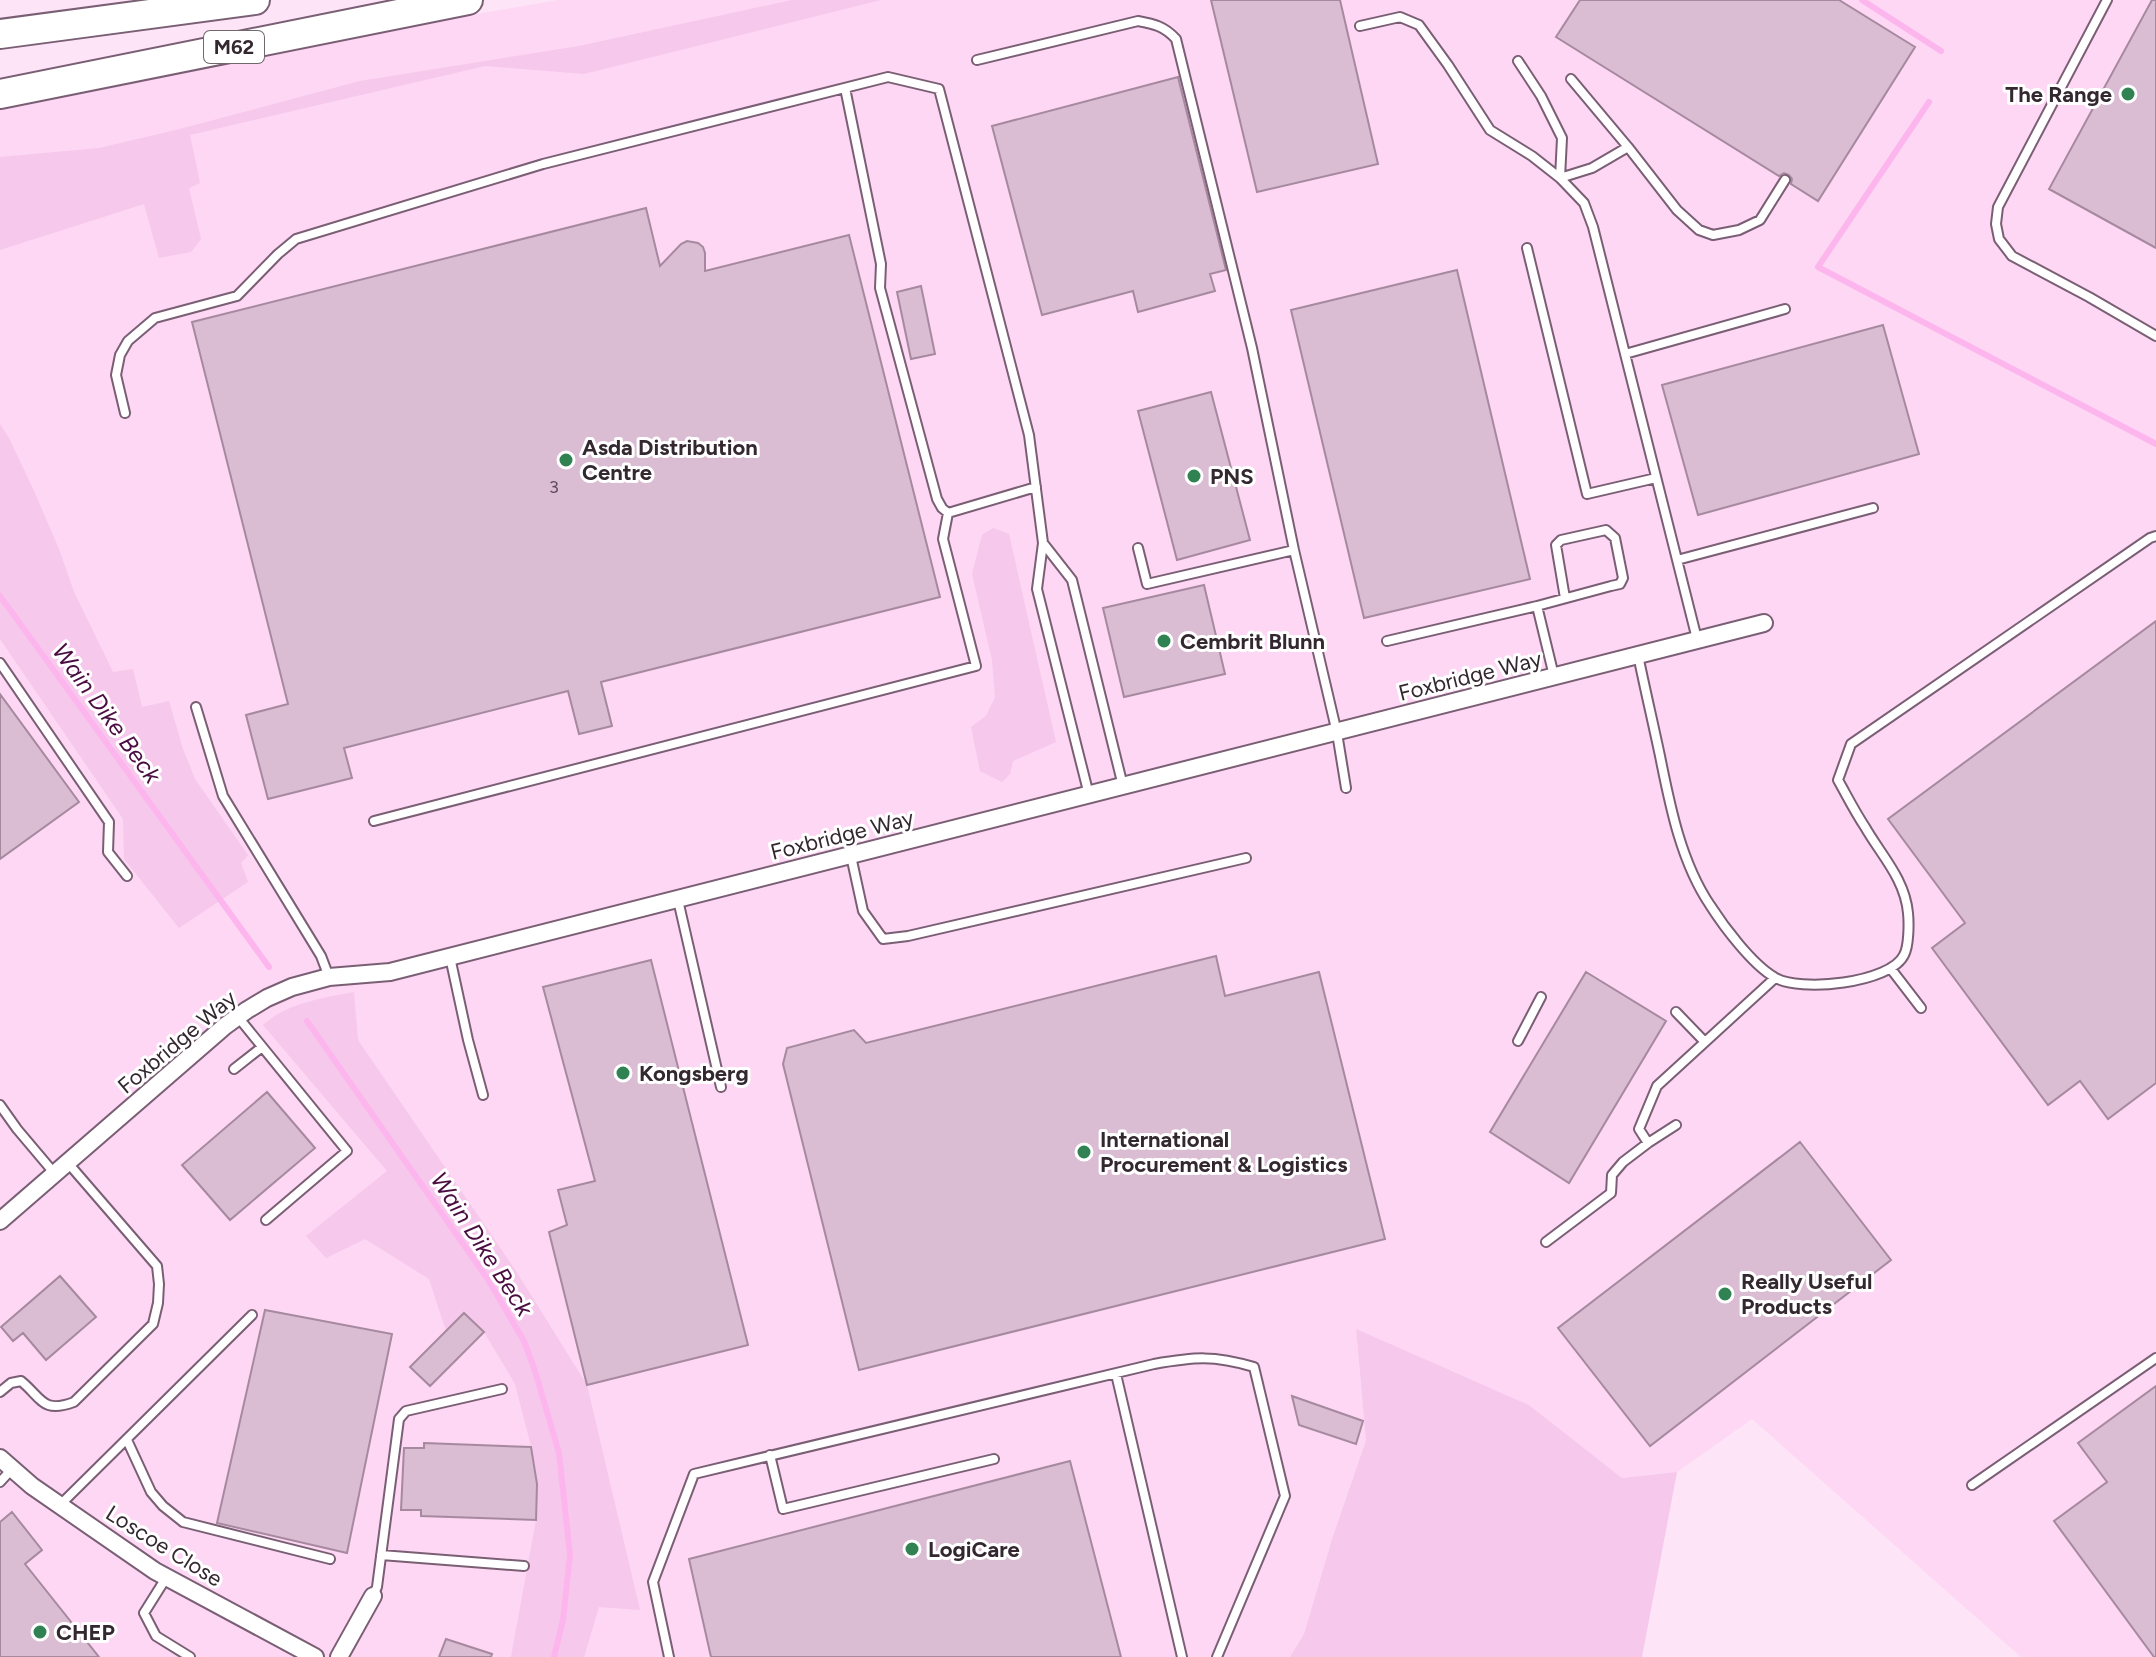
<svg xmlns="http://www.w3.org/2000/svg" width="2156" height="1657" font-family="Figtree,sans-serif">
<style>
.built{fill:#fdd7f4}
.green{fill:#f6c8eb}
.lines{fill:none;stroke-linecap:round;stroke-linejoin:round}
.stream{stroke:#fdb6ed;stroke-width:6}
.building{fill:#dabcd3;stroke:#a6899f;stroke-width:2}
.lane-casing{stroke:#7a5f74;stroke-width:12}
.street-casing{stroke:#7a5f74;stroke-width:20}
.highway-casing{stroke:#7a5f74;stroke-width:32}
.lane{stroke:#fff;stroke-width:8}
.street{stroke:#fff;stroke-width:16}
.highway{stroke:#fff;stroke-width:28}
.poi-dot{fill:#308253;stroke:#fff;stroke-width:3}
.labels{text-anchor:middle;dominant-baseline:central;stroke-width:6;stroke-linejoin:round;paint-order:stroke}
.number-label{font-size:18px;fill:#5d4c59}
.shield{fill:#fff;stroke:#70686e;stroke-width:2}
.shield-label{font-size:20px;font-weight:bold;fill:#332730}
.poi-label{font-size:22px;font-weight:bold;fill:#332730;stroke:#fff;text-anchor:start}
.street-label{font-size:22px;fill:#332730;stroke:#fff}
.water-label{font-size:24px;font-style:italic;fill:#4a0d41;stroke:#fff}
</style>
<rect width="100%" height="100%" fill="#fde4f7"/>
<path class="built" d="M558,0h1598v1657h-135l-269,-238 -75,53 -55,6 -93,-73 -173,-75 10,109 -34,100 -28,95 -14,23h-1290v-1548l334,-70z"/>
<path class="green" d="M792,0h89l-297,74 -99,-8 -295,69 10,48 -11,5 12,51 -10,13 -32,6 -15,-54 -144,46v-93l99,-9 81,-19 180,-48 219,-35z
M0,424l9,14 25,53 25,58 15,43 39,80 20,-3 9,38 27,-6 14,48 12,30 53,76 -7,8 7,19 -69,46 -55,-69 -1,-40 -123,-180z
M993,528l16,6 47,208 -43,19 -3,13 -8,8 -22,-11 -9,-44 15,-11 9,-19 -3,-37 -20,-86 10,-39z
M354,992l4,48 158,231 71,114 53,225 -41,-3 -15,50h-73l25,-137 1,-36 -6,-38 -16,-62 -31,-52 -20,-19 -18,18 -17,-52 -64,-40 -39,19 -20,-22 81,-65 -124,-146c24,-22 60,-27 91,-33z
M1356,1329l173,76 93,73 55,-6 -35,185h-352l14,-23 28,-95 34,-99z"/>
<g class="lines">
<path class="stream" d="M1862,0l79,51
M1929,102l-111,165 338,177
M0,596l269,371
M307,1021l180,257 37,63 11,30 24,82 11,102 -7,65 -9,37"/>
</g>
<path class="building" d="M1211,0h129l38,164 -121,28z
M1580,0h259l76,47 -97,154 -27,-17 1,-5 -3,-4 -5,-2 -5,3 -223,-139z
M2152,0h4v248l-107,-59z
M1178,77l48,193 -16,4 5,17 -77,21 -5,-21 -91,24 -50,-189z
M646,208l14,58 21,-22 6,-3 11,2 5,4 2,6v18l144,-36 91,362 -339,85 11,44 -33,8 -11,-43 -224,57 8,30 -84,21 -22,-84 42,-11 -96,-382z
M1457,270l73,309 -166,39 -73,-308z
M921,286l14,68 -24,5 -14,-67z
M1883,325l36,129 -221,61 -36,-130z
M1211,392l39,148 -73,20 -39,-149z
M1204,585l21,89 -101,23 -21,-89z
M2156,621v462l-48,36 -28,-38 -32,24 -116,-157 33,-25 -77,-104z
M0,694l79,108 -79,57z
M1216,956l9,40 94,-24 66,267 -526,131 -76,-306 4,-16 67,-18 12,13z
M651,960l97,385 -161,40 -38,-153 18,-7 -9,-35 37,-9 -52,-194z
M1586,972l80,49 -97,162 -79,-51z
M267,1092l48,56 -85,72 -48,-55z
M1800,1142l91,118 -241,186 -92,-118z
M60,1276l36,41 -50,43 -23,-27 -10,8 -12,-14z
M265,1310l127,24 -45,219 -130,-30z
M464,1313l20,19 -54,54 -20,-19z
M2156,1386v271h-2l-100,-136 53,-39 -29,-39z
M1292,1396l71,25 -7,23 -57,-19z
M424,1443l107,4 6,37 -1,36 -115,-4v-6h-20l3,-62h20z
M1070,1461l51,196h-410l-22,-98z
M12,1512l30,38 -17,14 74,93h-99v-135z
M446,1639l46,15 -1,3h-52z"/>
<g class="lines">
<g class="lane-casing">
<path id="lane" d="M2107,0l-109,207 -2,17 3,15 13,17 77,41 67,39
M1360,26l40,-9 19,8 29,40 42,65 42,26 28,22 24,25 9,24 104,412
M977,60l161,-39c16,3 26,5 38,18l76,309 42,202 43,183 9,55
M1518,61l23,35 21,42 -2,40 32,-10 36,-21 49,63 22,20 14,5 26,-5 21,-10 25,-40
M1571,79l57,68
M845,88l36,176 -1,24 57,211 5,9 6,5 88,-26
M1527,248l60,246 69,-16
M1625,354l160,-45
M125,413l-9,-38 4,-20 8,-14 27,-23 82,-22 41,-42 18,-15 247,-75 345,-87 51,12 90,346 14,108
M1138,548l9,36 147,-34
M1677,560l196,-52
M1537,606l74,-20 9,-2 3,-6 -8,-40 -9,-8 -45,10 -5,5 9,53
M1387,641l150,-35 17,70
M1638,655c7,34 15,68 22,101 10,50 21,106 50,149 14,22 42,59 64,72 25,16 117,6 130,-22 5,-9 5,-32 4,-42 -3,-34 -27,-58 -43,-86 -10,-15 -18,-31 -27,-47l13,-36 299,-206 6,-2
M0,663l109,159 -1,30 19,24
M196,707l27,89 98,160 8,21
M1089,795l-52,-206 6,-46 29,37 51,206
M374,821l602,-155 -33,-127 5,-26
M851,856l12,55 20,28 25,-3 338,-78
M678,900l43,187
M450,957l18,83 15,55
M1891,969l30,39
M1676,1012l28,29
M238,1017l109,134 -81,69
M1518,1041l23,-44
M234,1069l28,-22
M0,1105l17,24 38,45
M1676,1125l-28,18 -9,-14 18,-43 118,-108
M1546,1242l65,-49 1,-18 11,-13 25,-19
M1116,1374l66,283
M0,1392l11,-9 10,-2c21,17 21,33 53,21l79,-78 5,-21 1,-19 -2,-18 -89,-103
M127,1440l24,52 12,14 20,16 147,37
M770,1455l13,54 211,-50
M0,1482l12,-13
M1972,1485l184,-127
M60,1505l192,-190
M381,1555l143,11
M166,1578l-22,35 12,23 34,21
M373,1596l4,-9 22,-168 7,-8 96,-22
M669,1657l-16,-75 41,-108 460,-110c41,-7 59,-9 100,3l31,129 -68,161"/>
</g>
<g class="street-casing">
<path id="street" d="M0,1221l225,-195 22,-16 20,-12 25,-11 37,-10 61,-5 1374,-349
M0,1458l32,28 123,85 160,86
M339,1657l34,-61"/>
</g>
<g class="highway-casing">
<path id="highway" d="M0,34l255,-34
M0,94l468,-94"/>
</g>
<use href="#lane" class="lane"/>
<use href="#street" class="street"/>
<use href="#highway" class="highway"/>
</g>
<g class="poi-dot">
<circle cx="2128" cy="94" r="8"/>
<circle cx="566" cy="460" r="8"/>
<circle cx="1194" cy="476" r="8"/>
<circle cx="1164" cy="641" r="8"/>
<circle cx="623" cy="1073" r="8"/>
<circle cx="1084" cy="1152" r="8"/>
<circle cx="1725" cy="1294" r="8"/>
<circle cx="912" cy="1549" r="8"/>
<circle cx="40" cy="1632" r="8"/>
</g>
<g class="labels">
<g class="number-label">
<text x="554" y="487">3</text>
</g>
<rect class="shield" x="204" y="31" width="60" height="32" rx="6"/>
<g class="shield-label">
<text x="234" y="47">M62</text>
</g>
<g class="poi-label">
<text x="2112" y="94" text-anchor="end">The Range</text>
<text x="582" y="447">Asda Distribution<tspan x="582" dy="25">Centre</tspan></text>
<text x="1210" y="476">PNS</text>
<text x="1180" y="641">Cembrit Blunn</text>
<text x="639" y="1073">Kongsberg</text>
<text x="1100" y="1139">International<tspan x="1100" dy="25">Procurement &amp; Logistics</tspan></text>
<text x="1741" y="1281">Really Useful<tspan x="1741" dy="25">Products</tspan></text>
<text x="928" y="1549">LogiCare</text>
<text x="56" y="1632">CHEP</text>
</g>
<g class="street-label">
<text transform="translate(1470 676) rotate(-14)">Foxbridge Way</text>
<text transform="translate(842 835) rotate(-14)">Foxbridge Way</text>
<text transform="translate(177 1042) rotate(-40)">Foxbridge Way</text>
<text transform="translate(164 1546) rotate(32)">Loscoe Close</text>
</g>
<g class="water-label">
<text transform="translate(107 713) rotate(54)">Wain Dike Beck</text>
<text transform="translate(482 1244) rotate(57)">Wain Dike Beck</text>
</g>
</g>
</svg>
